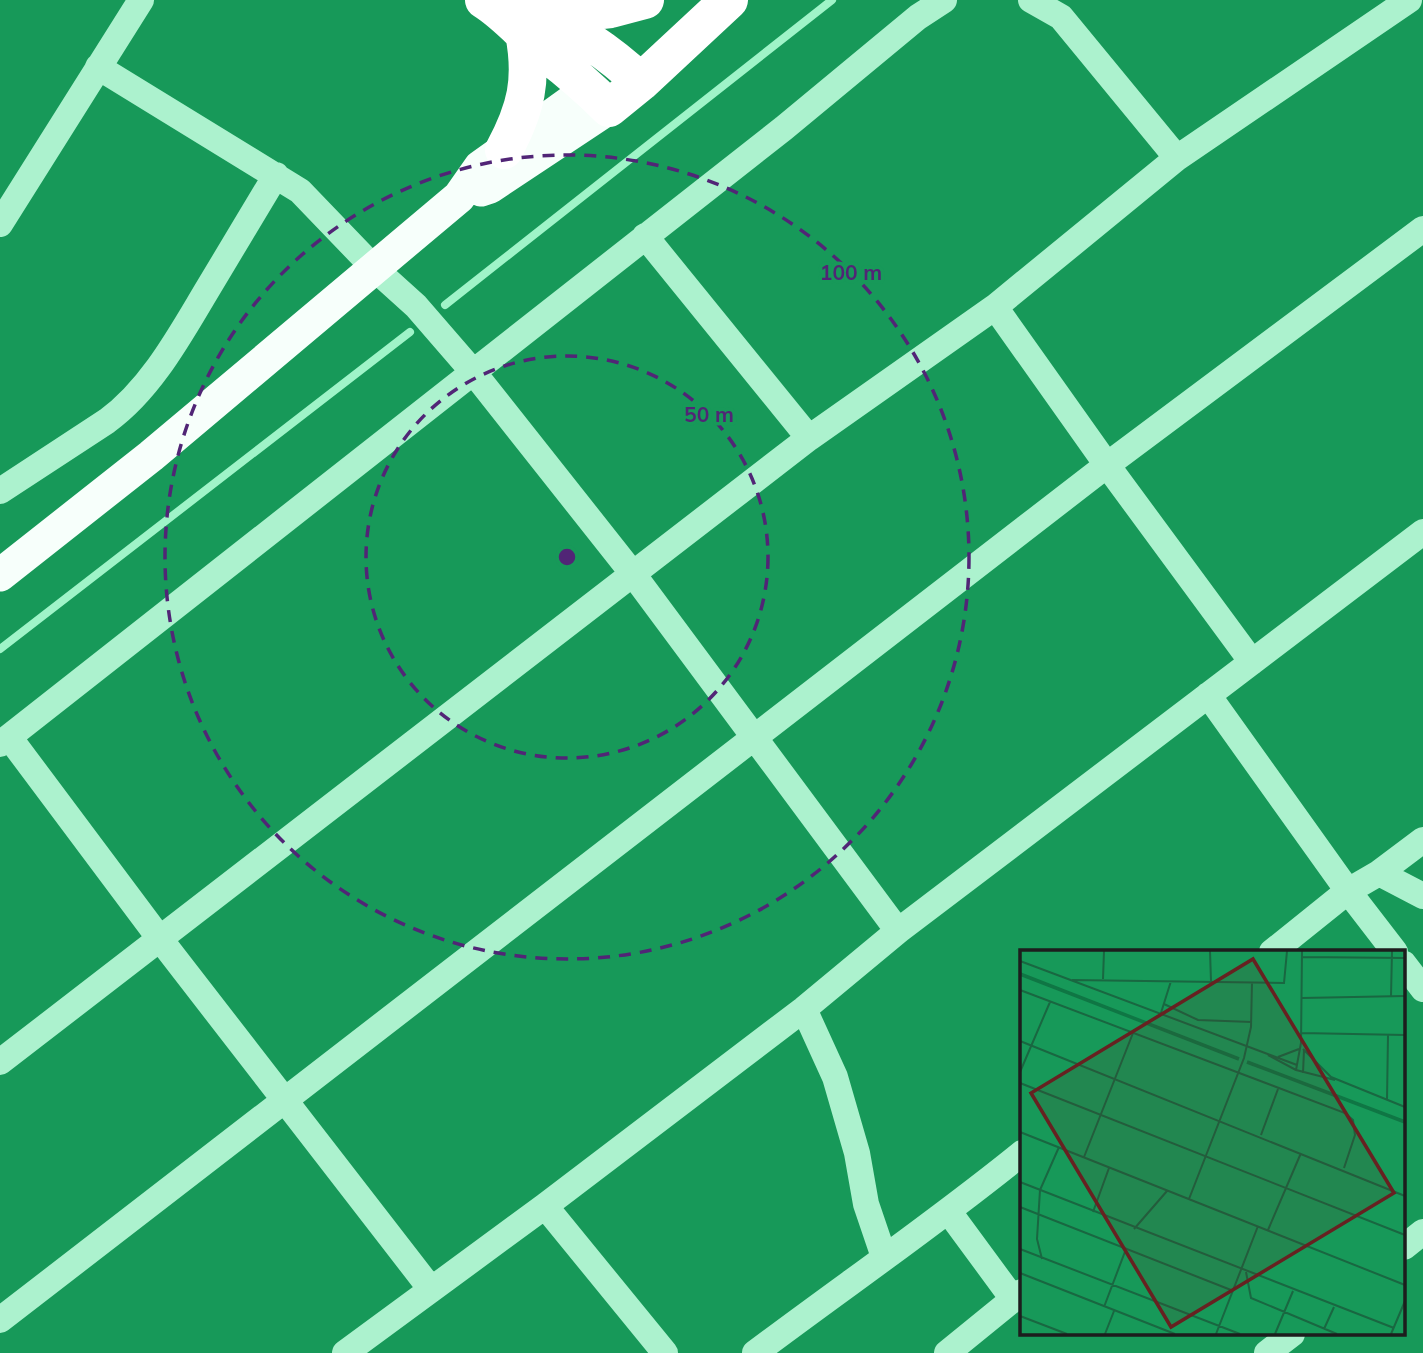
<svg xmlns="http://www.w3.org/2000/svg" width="1423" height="1353" font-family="Mulish,sans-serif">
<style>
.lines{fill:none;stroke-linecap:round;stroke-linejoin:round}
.stream{stroke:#9ff4c8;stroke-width:8}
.minor{stroke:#acf2ce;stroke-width:26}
.major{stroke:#f7fffb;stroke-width:33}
.highway{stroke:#fff;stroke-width:38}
.ring{fill:none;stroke:#512576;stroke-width:3.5;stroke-dasharray:12 9}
.inset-river{fill:none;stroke:#0f7644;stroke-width:3.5}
.inset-road{fill:none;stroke:#196741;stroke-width:2}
.view{fill:#672121;fill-opacity:0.15;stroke:#672121;stroke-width:3.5}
.inset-edge{fill:none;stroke:#1d1d1d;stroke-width:3.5}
.centre{fill:#512576;stroke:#179959;stroke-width:3.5}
.ring-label{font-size:21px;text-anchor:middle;font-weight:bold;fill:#512576;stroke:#179959;stroke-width:7;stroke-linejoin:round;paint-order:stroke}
</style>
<rect width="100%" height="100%" fill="#179959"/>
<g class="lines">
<path class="stream" d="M445,305l387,-305
M0,649l410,-317"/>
<path class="minor" d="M1031,0l30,17 116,141
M98,67l202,124 75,78 41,37 58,67 159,201 265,357
M0,224l141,-224
M645,236l164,202
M995,307l112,158 145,197
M0,491l107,-70c44,-32 73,-86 100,-131 23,-38 46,-77 69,-115
M1208,695l140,196 47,61
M9,737l151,202 270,349
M0,744l784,-616 134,-111 26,-17
M1379,873l44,23
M1272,952l76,-61 31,-18 44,-33
M1404,964l19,25
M804,1009l31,68 22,76 9,51 18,53
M0,1062l809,-624 186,-131 182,-149 232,-158
M545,1206l120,147
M949,1212l64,87
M1404,1247l19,-15
M0,1320l1107,-855 316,-236
M345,1353l200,-147 259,-197 94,-78 525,-399
M755,1353c89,-67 181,-130 267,-200
M947,1353l75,-61
M1267,1353l25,-19"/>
<path class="major" d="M481,190l9,-3 119,-79
M0,575l151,-119 308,-259 21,-30 110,-79"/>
<path class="highway" d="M484,0c24,15 41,37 63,54 22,17 42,34 62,54l32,-26 88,-82
M504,12c15,3 29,5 44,9 34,11 67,37 93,61
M537,17l74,-8 34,-9
M504,150c22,-41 29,-70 20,-117"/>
</g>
<g class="ring">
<circle cx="567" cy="557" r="201"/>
<circle cx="567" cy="557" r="402"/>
</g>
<g transform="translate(1020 950)">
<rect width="385" height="385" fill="#179959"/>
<path class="inset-river" d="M0,24l219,85M227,112l158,60"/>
<path class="inset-road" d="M190,1l1,30M282,1l-1,92 -5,27 39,10M282,7l103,1M0,11l277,104M83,29l1,-28M52,30l212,3 3,-32M0,40l325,123 8,7 2,15 -11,33M371,46l1,-45M282,48l103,-2M144,54l34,16 54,2M140,66l11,-35M281,83l104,2M0,91l385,155M283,99l29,29M248,105l28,15M258,107l21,-8M0,122l30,-70M283,123l1,-23M311,127l74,30M0,133l385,152M367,150l1,-65M0,182l385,153M241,185l17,-46M64,207l49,-124M0,232l374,146M169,249l55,-141 7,-31 1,-45M0,257l211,83M73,262l16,-44M114,279l33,-38M248,280l33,-77M0,299l220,85M22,309l-5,-20 3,-49 19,-43M226,322l5,26 86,36M0,323l155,61M84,357l22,-58M0,366l47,18M304,379l10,-22M85,384l9,-23M196,384l42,-108M255,384l18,-43M371,384l14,-33"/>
<path class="view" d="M233,9l141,234 -223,134 -140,-234z"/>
<rect width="385" height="385" class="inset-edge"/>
</g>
<circle cx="567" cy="557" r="10" class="centre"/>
<g class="ring-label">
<text x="851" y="280">100 m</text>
<text x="709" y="422">50 m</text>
</g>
</svg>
